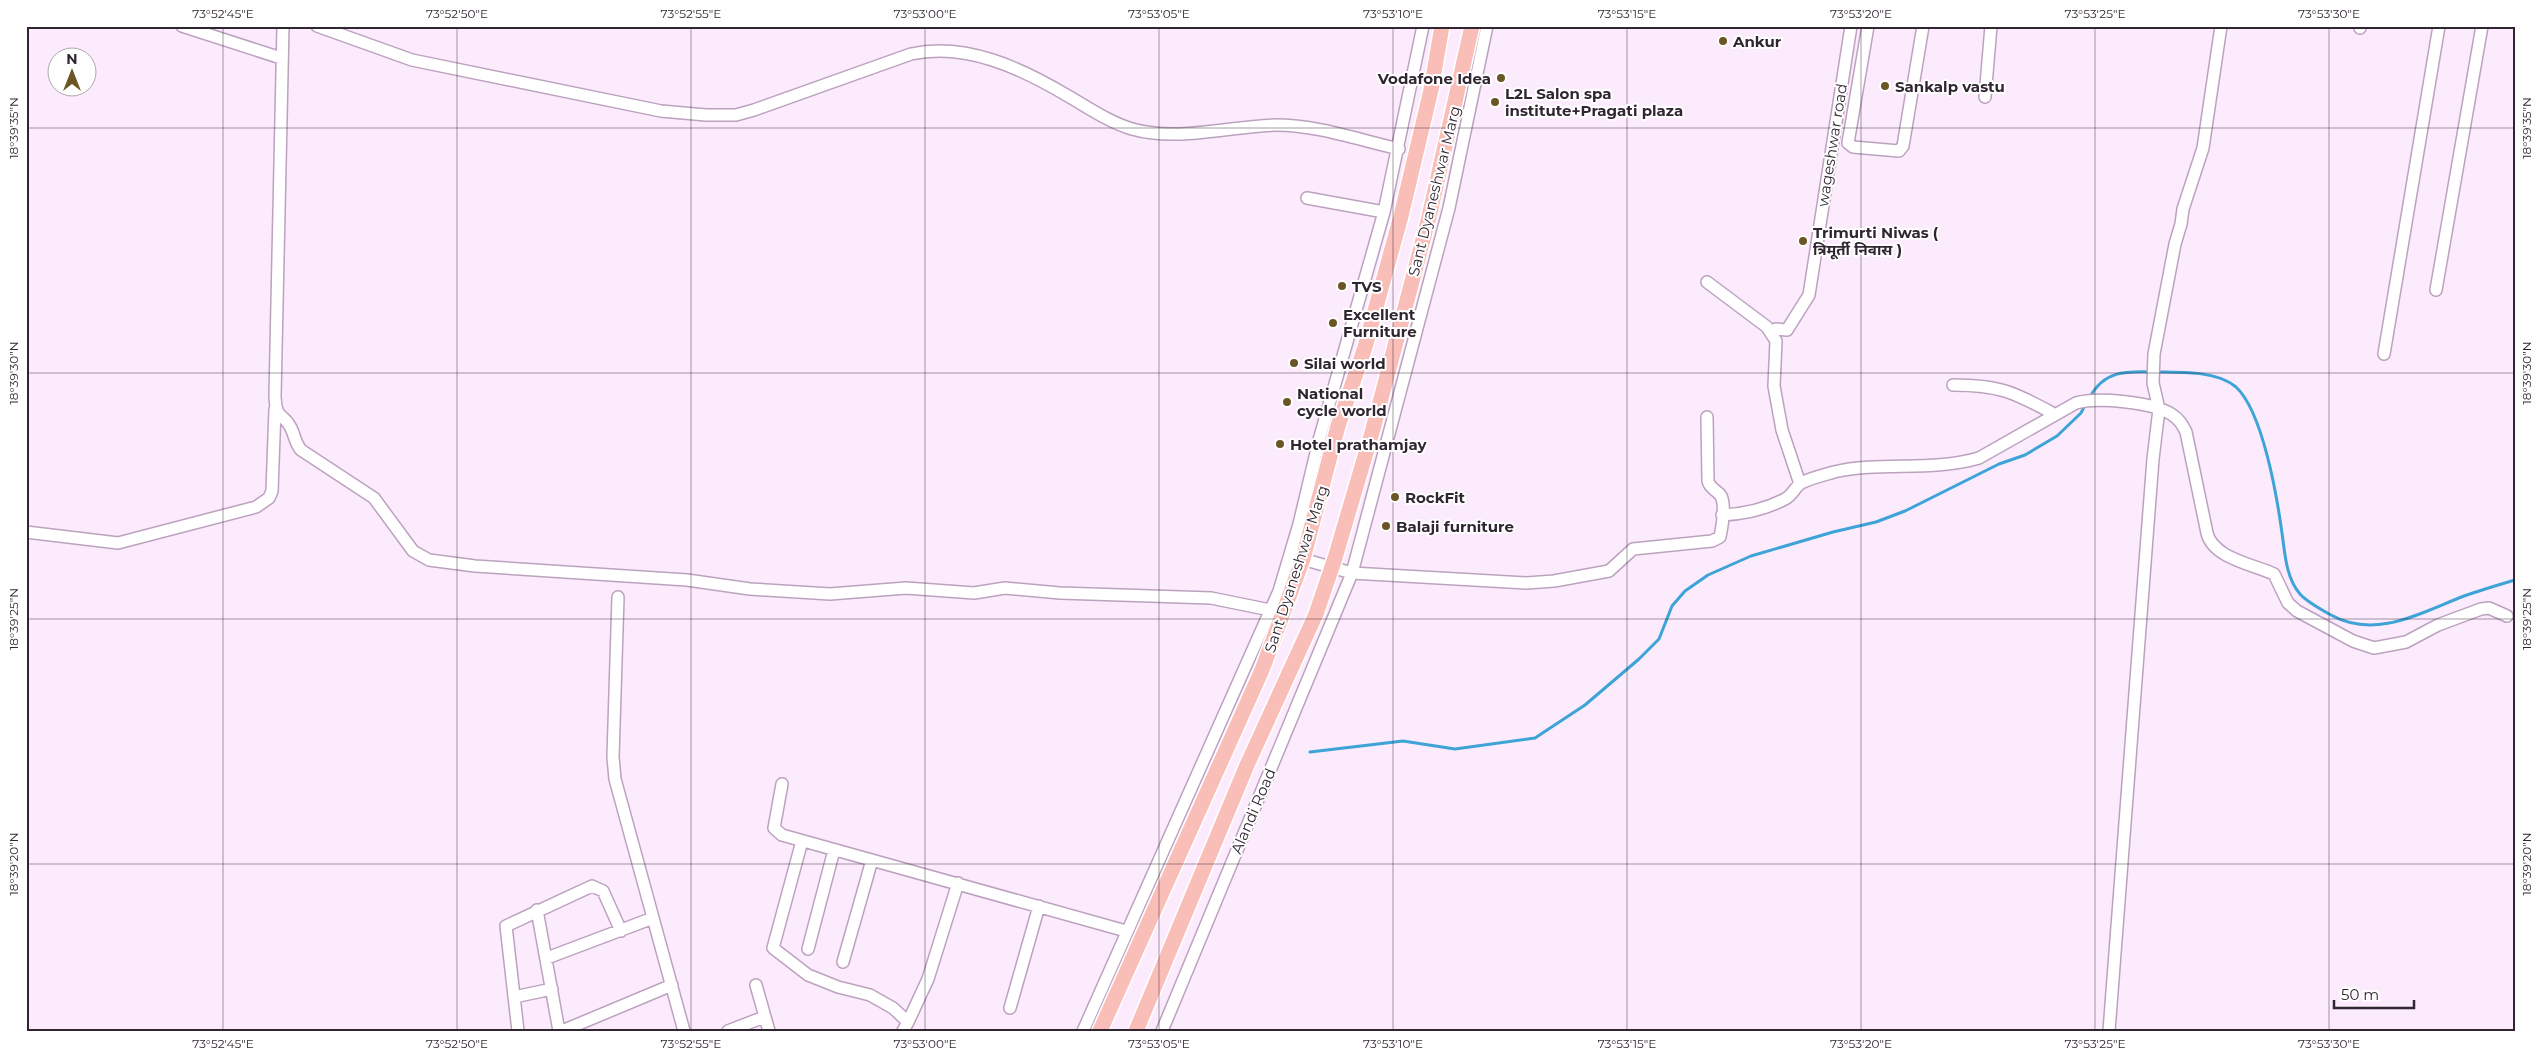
<svg xmlns="http://www.w3.org/2000/svg" width="2541" height="1057" font-family="Montserrat,'Noto Sans Devanagari',sans-serif">
<style>
.lines{fill:none;stroke-linecap:round;stroke-linejoin:round}
.stream{stroke:#3ea3d6;stroke-width:3}
.minor-casing{stroke:#bca2bf;stroke-width:14}
.major-casing{stroke:#fff;stroke-width:18}
.minor{stroke:#fff;stroke-width:11}
.major{stroke:#fabeb8;stroke-width:15}
.ticks{fill:none;stroke:#302631;stroke-width:1;stroke-opacity:0.45}
.poi-dot{fill:#6a5524;stroke:#fefefe;stroke-width:2}
.labels{text-anchor:middle;dominant-baseline:central;stroke-width:4;stroke-linejoin:round;paint-order:stroke}
.poi-label{font-size:15px;font-weight:bold;fill:#302631;stroke:#fefefe;text-anchor:start}
.street-label{font-size:15px;fill:#302631;stroke:#fefefe}
.neatline{fill:none;stroke:#302631;stroke-width:2}
.ticks-label{font-size:12px;text-anchor:middle;fill:#302631}
</style>
<rect width="100%" height="100%" fill="#fbebfd"/>
<g class="lines">
<path class="stream" d="M2090,397c14,-26 35,-26 62,-25 24,0 64,-2 84,15 27,25 41,110 46,146 3,21 4,45 18,61 7,8 22,16 31,21 45,25 91,-3 133,-19 17,-6 34,-11 51,-16
M1310,752l93,-11 52,8 80,-11 50,-33 54,-46 20,-20 13,-33 13,-15 23,-16 43,-19 82,-24 43,-10 29,-11 94,-47 26,-9 32,-19 24,-23 4,-8"/>
<g class="minor-casing">
<path id="minor" d="M182,26l99,32
M283,26l-8,370c1,25 8,16 16,32 4,8 4,15 10,22l73,48 39,53 16,9 46,6 212,14 63,9 80,5 76,-6 68,5 31,-5 55,5 151,5 59,12
M317,26l95,34 249,51 45,4h30l18,-5 157,-56c55,-12 110,14 157,42 21,12 41,26 64,33 46,13 97,-3 144,-4 41,0 83,15 123,24
M1868,26l-20,117 5,4 46,4 4,-5 20,-120
M2360,28v-2
M1985,97l6,-71
M1307,198l77,14
M1707,282l60,45 9,14 -2,45 8,44 18,54
M2436,290l46,-264
M1771,332l5,-3 11,1 22,-35 42,-269
M2384,354l55,-328
M1953,385c46,0 61,7 101,29
M1722,515c21,-1 44,-6 63,-16 7,-3 10,-12 16,-16 10,-5 23,-8 33,-11 48,-11 97,0 145,-14l97,-55c22,-6 76,-1 95,11 8,5 11,10 15,18l21,101c6,25 45,31 67,41l14,29 9,8 56,30 21,7 32,-6 32,-17 43,-16 8,-1 18,8
M26,532l92,11 138,-36 13,-9 3,-7 3,-82
M1295,557l57,16 175,10 27,-2 55,-10 24,-22 79,-8 8,-4c2,-10 6,-31 1,-41 -4,-6 -11,-7 -13,-15l-1,-64
M618,597l-5,160 2,22 69,252
M782,784l-8,44 8,7 344,96
M802,841l-29,107 35,27 30,12 32,8 23,13 15,14 -5,9
M537,910l22,121
M808,949l26,-99
M547,958l106,-40
M843,962l29,-102
M756,985l13,46
M514,997l38,-8
M1010,1008l29,-102
M908,1022l20,-43 30,-96
M518,1031l-12,-105 86,-40 11,5 18,40
M562,1031l110,-46
M728,1031l36,-14
M1083,1031l196,-440 20,-67 20,-84 65,-228 39,-186
M1162,1031l190,-458 97,-365 38,-182
M2109,1031l44,-572 6,-50 -6,-26 1,-29 21,-110 6,-20 2,-15 20,-61 18,-122"/>
</g>
<g class="major-casing">
<path id="major" d="M1100,1031l162,-361 41,-111 35,-133 27,-79 36,-131 30,-126 11,-64
M1136,1031l111,-266 69,-151 19,-56 38,-129 56,-212 43,-191"/>
</g>
<use href="#minor" class="minor"/>
<use href="#major" class="major"/>
</g>
<path class="ticks" d="M223,26v1005M457,26v1005M691,26v1005M925,26v1005M1159,26v1005M1393,26v1005M1627,26v1005M1861,26v1005M2095,26v1005M2329,26v1005M26,128h2489M26,373h2489M26,619h2489M26,864h2489"/>
<g class="poi-dot">
<circle cx="1723" cy="41" r="5"/>
<circle cx="1501" cy="78" r="5"/>
<circle cx="1885" cy="86" r="5"/>
<circle cx="1495" cy="102" r="5"/>
<circle cx="1803" cy="241" r="5"/>
<circle cx="1342" cy="286" r="5"/>
<circle cx="1333" cy="323" r="5"/>
<circle cx="1294" cy="363" r="5"/>
<circle cx="1287" cy="402" r="5"/>
<circle cx="1280" cy="444" r="5"/>
<circle cx="1395" cy="497" r="5"/>
<circle cx="1386" cy="526" r="5"/>
</g>
<g class="labels">
<g class="poi-label">
<text x="1733" y="41">Ankur</text>
<text x="1491" y="78" text-anchor="end">Vodafone Idea</text>
<text x="1895" y="86">Sankalp vastu</text>
<text x="1505" y="93">L2L Salon spa<tspan x="1505" dy="17">institute+Pragati plaza</tspan></text>
<text x="1813" y="232">Trimurti Niwas (<tspan x="1813" dy="17">त्रिमूर्ती निवास )</tspan></text>
<text x="1352" y="286">TVS</text>
<text x="1343" y="314">Excellent<tspan x="1343" dy="17">Furniture</tspan></text>
<text x="1304" y="363">Silai world</text>
<text x="1297" y="393">National<tspan x="1297" dy="17">cycle world</tspan></text>
<text x="1290" y="444">Hotel prathamjay</text>
<text x="1405" y="497">RockFit</text>
<text x="1396" y="526">Balaji furniture</text>
</g>
<g class="street-label">
<text transform="translate(1832 145) rotate(-81)">wageshwar road</text>
<text transform="translate(1434 191) rotate(-76)">Sant Dyaneshwar Marg</text>
<text transform="translate(1296 569) rotate(-72)">Sant Dyaneshwar Marg</text>
<text transform="translate(1253 811) rotate(-67)">Alandi Road</text>
</g>
</g>
<rect width="2541" height="1057" fill="none" stroke="#fefefe" stroke-width="55"/>
<g transform="translate(72 72)"><circle r="24" fill="#fefefe" stroke="#aca8ac"/>
<path d="M0-4L9 19L0 12L-9 19Z" fill="#6a5524"/>
<text y="-8" font-size="14" font-weight="bold" text-anchor="middle" fill="#302631">N</text>
</g>
<path d="M2334 1000v8h80v-8" fill="none" stroke="#302631" stroke-width="2.5"/>
<text x="2341" y="1000" font-size="15" fill="#302631" stroke="#fefefe" stroke-width="4" paint-order="stroke">50 m</text>
<rect x="28" y="28" width="2486" height="1002" class="neatline"/>
<g class="ticks-label">
<text x="223" y="18">73°52'45"E</text>
<text x="457" y="18">73°52'50"E</text>
<text x="691" y="18">73°52'55"E</text>
<text x="925" y="18">73°53'00"E</text>
<text x="1159" y="18">73°53'05"E</text>
<text x="1393" y="18">73°53'10"E</text>
<text x="1627" y="18">73°53'15"E</text>
<text x="1861" y="18">73°53'20"E</text>
<text x="2095" y="18">73°53'25"E</text>
<text x="2329" y="18">73°53'30"E</text>
<text transform="translate(14 128) rotate(-90)" y="4">18°39'35"N</text>
<text transform="translate(2527 128) rotate(-90)" y="4">18°39'35"N</text>
<text transform="translate(14 373) rotate(-90)" y="4">18°39'30"N</text>
<text transform="translate(2527 373) rotate(-90)" y="4">18°39'30"N</text>
<text transform="translate(14 619) rotate(-90)" y="4">18°39'25"N</text>
<text transform="translate(2527 619) rotate(-90)" y="4">18°39'25"N</text>
<text transform="translate(14 864) rotate(-90)" y="4">18°39'20"N</text>
<text transform="translate(2527 864) rotate(-90)" y="4">18°39'20"N</text>
<text x="223" y="1048">73°52'45"E</text>
<text x="457" y="1048">73°52'50"E</text>
<text x="691" y="1048">73°52'55"E</text>
<text x="925" y="1048">73°53'00"E</text>
<text x="1159" y="1048">73°53'05"E</text>
<text x="1393" y="1048">73°53'10"E</text>
<text x="1627" y="1048">73°53'15"E</text>
<text x="1861" y="1048">73°53'20"E</text>
<text x="2095" y="1048">73°53'25"E</text>
<text x="2329" y="1048">73°53'30"E</text>
</g>
</svg>
